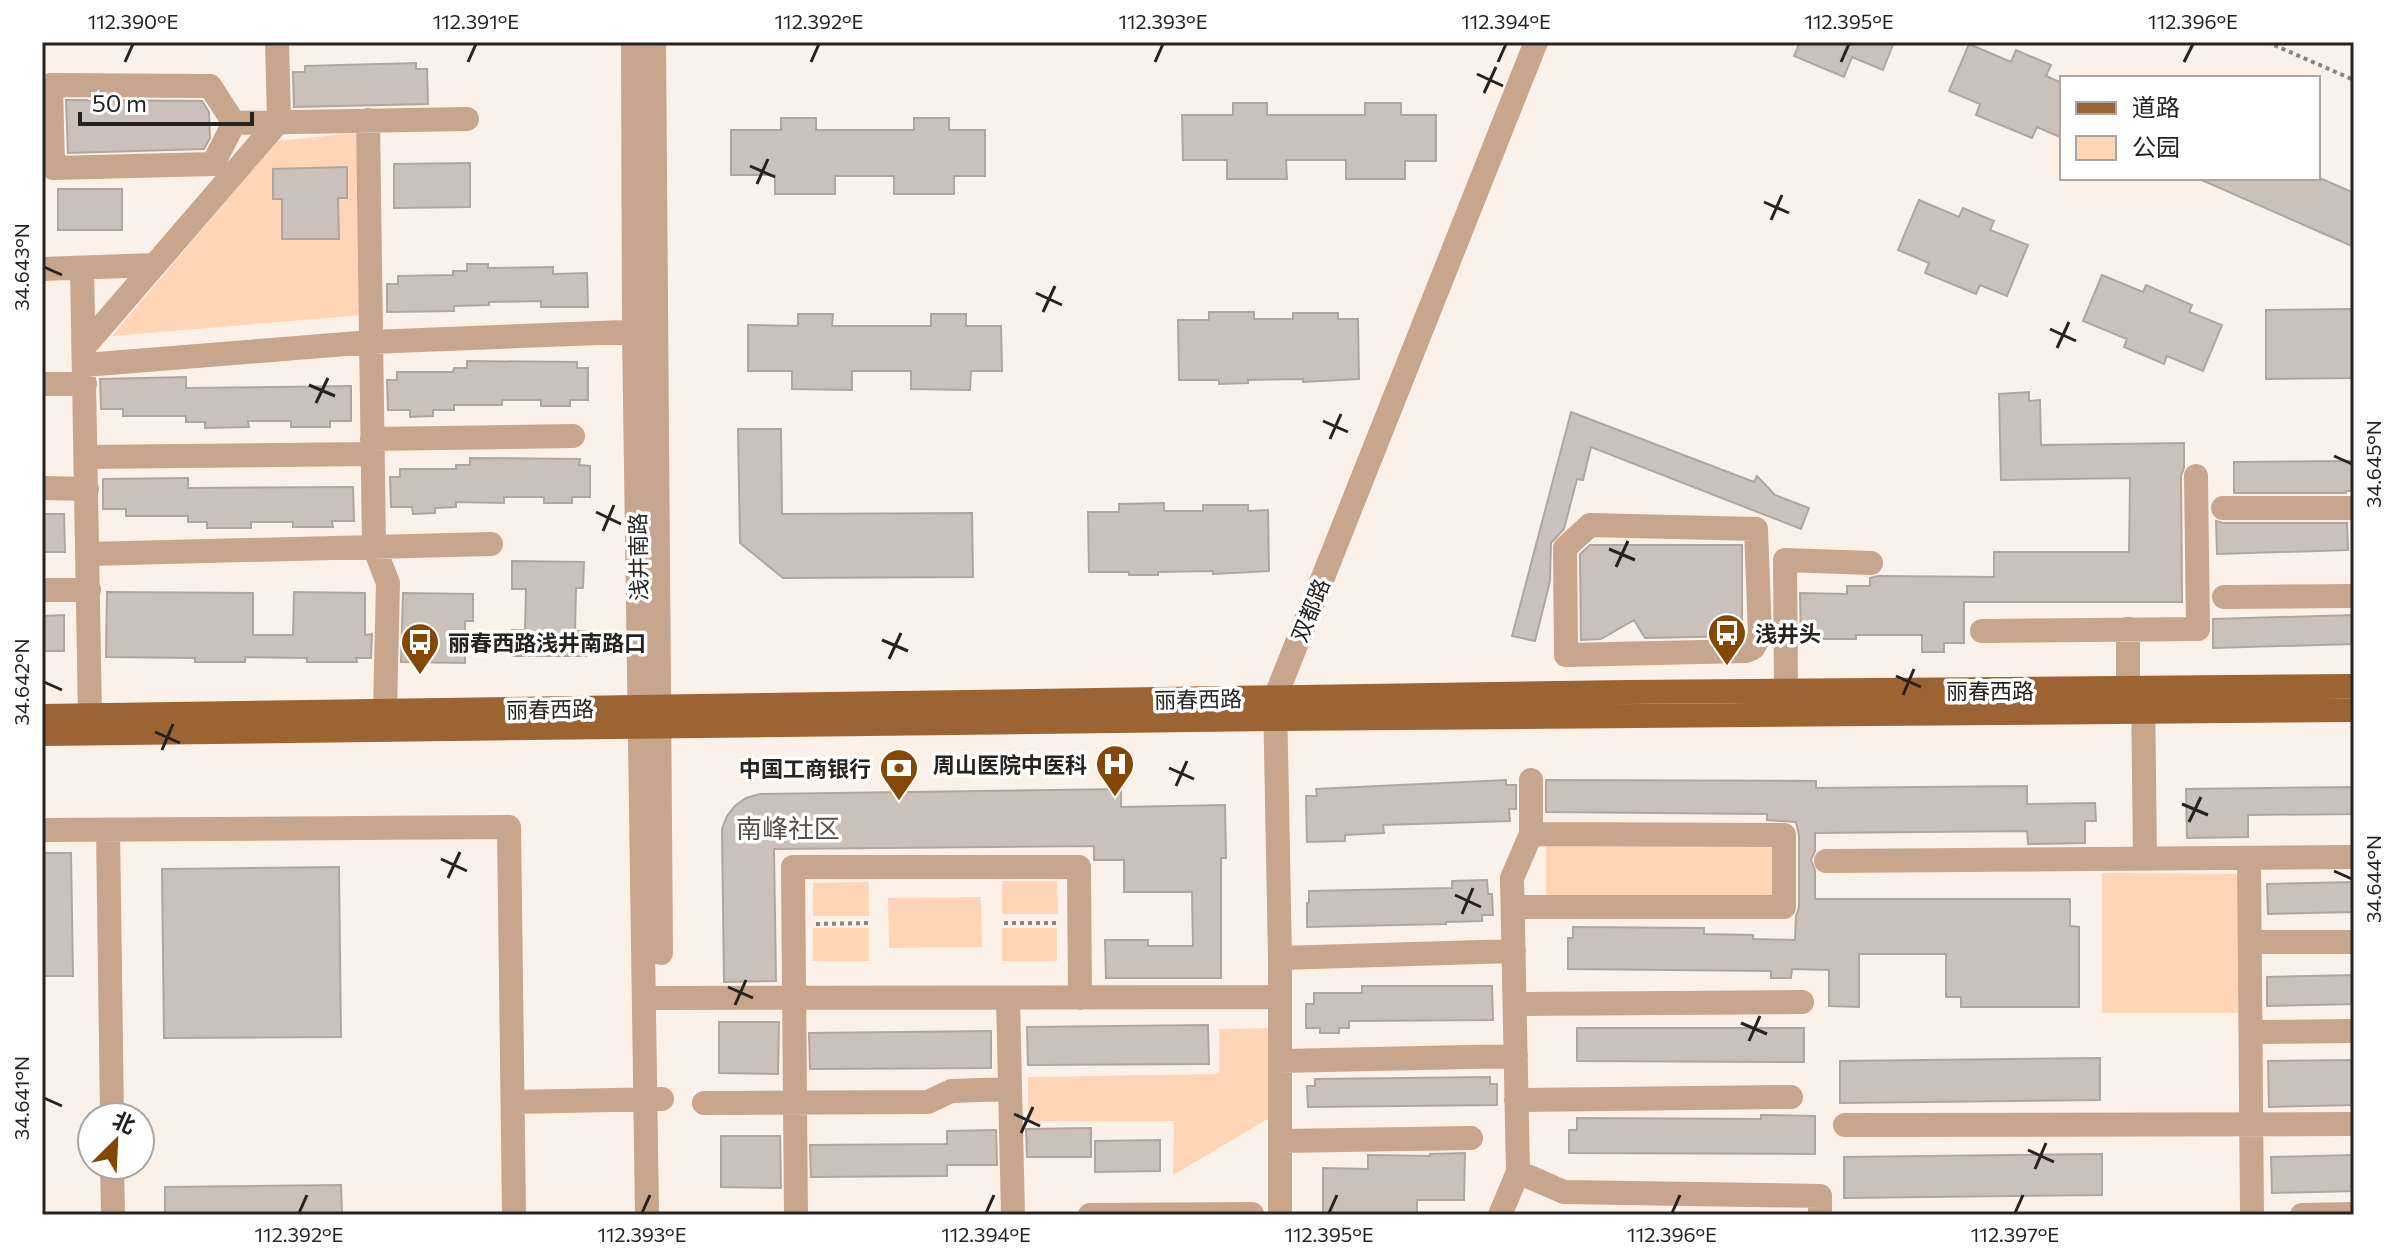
<svg xmlns="http://www.w3.org/2000/svg" width="2396" height="1257" font-family="Commissioner,'Noto Sans SC',sans-serif">
<style>
.green{fill:#fed5b6}
.building{fill:#cbc1ba;stroke:#b0a69e;stroke-width:2}
.lines{fill:none;stroke-linecap:round;stroke-linejoin:round}
.path{stroke:#89827d;stroke-width:4;stroke-dasharray:4 4;stroke-linecap:butt}
.minor{stroke:#c7a68d;stroke-width:24}
.major{stroke:#9d6433;stroke-width:24}
.ticks{fill:none;stroke:#26221f;stroke-width:3}
.labels{text-anchor:middle;dominant-baseline:central;stroke-width:7;stroke-linejoin:round;paint-order:stroke}
.street-label{font-size:22px;fill:#26221f;stroke:#fff}
.poi-label{font-size:22px;font-weight:bold;fill:#26221f;stroke:#fff;text-anchor:start}
.quarter-label{font-size:26px;fill:#574e48;stroke:#fff}
.neatline{fill:none;stroke:#26221f;stroke-width:3}
.ticks-label{font-size:20px;text-anchor:middle;fill:#26221f}
</style>
<rect width="100%" height="100%" fill="#fcf1e9"/>
<path class="green" d="M356,133l7,182 -251,21 165,-195z
M1546,842l227,1v54l-227,-1z
M2102,873l136,1v139h-136z
M1002,881h55l1,33h-56z
M869,882v34h-56v-33z
M981,897l1,50 -93,1 -1,-50z
M813,928h56v33h-56z
M1002,928h55v33h-55z
M1270,1028l1,89 -98,58 1,-54h-146v-44l191,-3v-45z"/>
<path class="building" d="M1800,42h94l-11,28 -31,-13 -8,20 -50,-21z
M1969,44l42,18 5,-12 35,15 -5,11 16,7v55l-25,-11 -5,11 -56,-23 4,-11 -31,-13z
M416,63v6h11l1,35 -134,3 -1,-35h12v-6z
M66,100l136,1 7,11 1,26 -6,11 -136,4z
M1233,103h34v12h98v-12h36v12h35v46h-31v18h-59v-19h-60l1,19h-60v-19h-44l-1,-45h51z
M781,118h35v12h98v-12h35v12h36v46h-31v18h-60v-18h-59v18h-60v-19h-44v-45h50z
M470,163v44l-76,1v-44z
M347,167v31h-9l1,41h-57v-40h-9v-30z
M2197,178h123l34,15v54z
M58,189h64v41h-64z
M1919,200l40,17 4,-9 31,13 -4,9 38,15 -21,51 -27,-11 -4,9 -51,-21 4,-10 -31,-13z
M467,264h21v4l65,-1v7l34,-1 1,34h-47v-6l-52,1v3l-35,1v5l-67,1v-28h11v-8l55,-1v-4h14z
M2102,275l41,17 3,-7 46,20 -3,7 33,13 -19,46 -36,-15 -3,8 -40,-17 3,-8 -44,-18z
M2354,309v69l-88,1v-69z
M1209,312h45v7h39v-6h45v6h20l1,60 -56,3v-3l-55,1v3l-29,1v-4h-40l-1,-60h31z
M798,314h35l-1,12h99v-12h35v12h35l1,45h-31l-1,19 -59,-1v-18h-59v19l-60,-1v-18h-44v-46l50,1z
M467,361l110,1v6h11v32h-18v6h-29v-6h-39v5h-48v5h-21v6l-23,1v-7h-22l-1,-30h10v-8h56l1,-4h13z
M186,377v11l165,-2v35h-21v6h-39v-6h-43l1,6 -44,1v-6h-19v-6h-63v-7h-22l-1,-30z
M2029,392v9l11,-1 1,45 143,-2v25l-3,8 1,126h-218v41h-20v9h-22v-17h-66v4h-55l-1,-46 47,1v-8h23v-8l8,-2 116,1v-25h135l1,-74 -129,2 -2,-86z
M1571,412l183,70 3,-6 18,19 34,13 -8,21 -210,-82 -8,33 -6,-1 -13,50 -13,14 -1,38 -15,60 -23,-5z
M738,429h43l1,85 190,-1 1,64 -190,1 -43,-35z
M470,458l110,1 -1,6 11,1v31h-18v6h-28v-6h-40v6l-48,-1v5l-21,1v5l-22,1 -1,-7h-21l-1,-30h10v-8h56v-4h14z
M2354,461v30h-8v2h-112v-31z
M188,478v10l165,-1 1,34h-22l1,6h-40v-5h-42v6h-44v-6h-19v-6h-62v-7h-23v-30z
M1164,503v8h39v-6h45v6l20,-1 1,61 -56,3v-3l-55,1v3h-29v-3h-40l-1,-60h31v-8z
M42,514h22l1,38h-23z
M2216,521l7,2h124l1,27 -131,4z
M1590,545h152v91l-97,2 -11,-18 -33,19 -20,1 -1,-86z
M512,561l72,1 -1,26h-7l-1,43h11v25h-74v-26h13l1,-41h-14z
M107,592l146,1v42h40l1,-43 71,1v42l7,-1 -1,24h-15l1,4h-50v-4l-62,-1v5h-50v-4l-89,-1z
M403,593l70,1v27h-8v42l-64,-1z
M64,615v36h-22v-35z
M2354,615v29l-141,4v-29z
M1506,780v5h10v24h-7l1,12 -127,4 1,8 -39,2v6l-38,1 -1,-46h11l-1,-7z
M1546,780l270,1v7l211,-2v18l68,-1 1,18h-11v22l-57,1 -1,-13 -212,2v18l-4,9 4,10v29h255v27l9,1v80h-118v-10h-15v-43h-87v53l-30,-1v-36l-37,-1 -1,9h-20v-7l-203,-2v-31h5v-11l131,1v6l49,1v4l42,1 1,-24 3,-9v-72l-3,-13 -29,-2v-6l-221,-2z
M2354,787v27l-106,1v22l-61,1 -1,-49z
M1121,789v18l104,-2 1,53h-5v120h-115l-1,-38h43v6h45l-1,-54h-68v-32h-30v-14l-320,3 2,132 -52,1 -2,-153 5,-13 8,-10 11,-8 14,-4z
M42,853h29l2,123h-31z
M339,867l2,170 -177,1 -2,-169z
M1487,880l1,14h4l1,21h-11v6l-36,1v2l-139,3v-24h2v-12l143,-3v-7z
M2354,882v30l-86,2 -1,-30z
M2354,975v29l-87,2v-29z
M1362,986h130l1,34 -144,1v7h-10v5h-19v-5h-14v-24h8v-11h48z
M719,1022h60l-1,52 -59,-1z
M1208,1025l1,39 -181,1 -1,-38z
M1577,1028h227v34l-227,-1z
M991,1031v37l-181,1 -1,-36z
M2100,1058v42l-260,3v-42z
M2354,1060v45l-85,2 -1,-46z
M1490,1077v7h7v21l-189,2 -1,-21h8v-7z
M1761,1115l54,1v38l-246,-1v-23h8v-12l184,1z
M1091,1128v29h-64l-1,-28z
M996,1130l1,35h-50v11l-136,1 -1,-32 137,-1v-13z
M721,1136h59l1,52 -60,-1z
M1160,1140v31l-65,1v-31z
M1465,1153l-1,47h-47v15h-94v-47l45,1v-14l62,1v-2z
M2102,1154v41l-258,3v-41z
M2354,1155v36l-82,2 -1,-36z
M341,1185l1,30h-177v-28z"/>
<g class="lines">
<path class="path" d="M2267,42l87,38
M1004,923h53
M816,924l54,-1"/>
<path class="minor" d="M633,42l1,290 13,883
M654,42l7,911
M51,85l159,1 24,37 -21,41 -160,4z
M368,120l6,427 14,36 -3,128
M234,123l233,-4
M82,268l8,448
M42,269l113,-4
M84,347l195,-226 -2,-79
M85,365l286,-23 278,-11
M42,384h43
M372,439l201,-3
M86,457l287,-3
M42,488l45,1
M2223,508h131
M1590,525l166,4 4,107 -7,12 -7,3 -180,4 -1,-107z
M88,554l403,-10
M42,590h47
M2224,597l130,-1
M1982,631l216,-2 -2,-153
M2128,689v-60
M1786,690l-1,-130 86,3
M2143,691l2,167
M42,830l467,-3 5,388
M108,830l4,287
M2249,858l3,357
M1826,861l528,-4
M1513,907h271v-72l-253,-1
M2250,942h104
M1280,958l234,-7
M646,998l634,-1
M1008,998l5,217
M1515,1004l287,-2
M2251,1032l103,-1
M1280,1061l236,-5
M1516,1100l275,-3
M513,1102l149,-3
M704,1103l224,-1 23,-11 59,-2
M1845,1125l509,-1
M1280,1141l191,-3
M112,1165l1,50
M1518,1172l46,20 256,4v19
M796,1215l-3,-348h286l1,131
M1090,1215l162,-1
M1280,1215v-257l-5,-260 261,-656
M1500,1215l18,-43 -6,-294 19,-44v-54
M2302,1215l52,-1"/>
<path class="major" d="M42,716l1585,-24 727,-6
M42,734l1233,-15 1079,-9"/>
</g>
<path class="ticks" d="M125,62l8,-18M468,62l8,-18M811,62l8,-18M1155,62l8,-18M1498,62l8,-18M1841,62l8,-18M2184,62l9,-18M1477,74l26,12M1484,93l12,-26M750,166l25,11M757,184l11,-25M1764,202l25,11M1771,220l11,-25M44,267l18,8M1036,293l26,12M1043,312l12,-26M2050,329l26,12M2057,348l12,-26M309,385l26,11M316,403l12,-25M1323,421l25,11M1330,439l11,-25M2334,456l18,8M596,512l25,12M603,531l11,-26M1609,549l26,11M1616,567l12,-26M882,640l26,11M889,659l12,-26M1896,676l25,11M44,682l18,8M1903,695l11,-26M155,732l25,11M162,750l11,-26M1169,768l25,11M1176,786l11,-25M2182,804l26,11M2189,822l12,-25M441,859l26,12M2334,871l18,8M448,878l12,-26M1455,895l26,12M1462,914l11,-26M728,987l25,11M735,1005l11,-25M1741,1023l26,11M1749,1041l11,-25M44,1098l18,8M1014,1114l26,12M1021,1133l12,-26M2028,1150l26,12M2035,1169l11,-26M299,1213l8,-18M642,1213l8,-18M986,1213l8,-18M1329,1213l8,-18M1672,1213l8,-18M2015,1213l8,-18"/>
<defs>
<g id="bus-pin" transform="scale(2)"><path d="M0 17L-7.5 6A9.5 9.5 0 1 1 7.5 6Z" fill="#844704" stroke="#fff"/><path d="M-5-6H5V4H4V6H2V4H-2V6H-4V4H-5ZM-3.5-4V0h7V-4ZM-3.5 1.2v1.5H-2V1.2ZM2 1.2v1.5H3.5V1.2Z" fill="#fff"/></g>
<g id="hospital-pin" transform="scale(2)"><path d="M0 17L-7.5 6A9.5 9.5 0 1 1 7.5 6Z" fill="#844704" stroke="#fff"/><path d="M-5-5h3v3.5h4V-5h3V5h-3V1.5h-4V5h-3Z" fill="#fff"/></g>
<g id="bank-pin" transform="scale(2)"><path d="M0 17L-7.5 6A9.5 9.5 0 1 1 7.5 6Z" fill="#844704" stroke="#fff"/><path d="M-6-4H6V4H-6ZM0-2.3a2.3 2.3 0 1 0 0 4.6a2.3 2.3 0 1 0 0-4.6Z" fill="#fff"/></g>
</defs>
<g fill-rule="evenodd">
<use href="#bus-pin" x="1727" y="633"/>
<use href="#bus-pin" x="420" y="642"/>
<use href="#hospital-pin" x="1115" y="764"/>
<use href="#bank-pin" x="899" y="768"/>
</g>
<g class="labels">
<g class="street-label">
<text transform="translate(638 557) rotate(-91)">浅井南路</text>
<text transform="translate(1310 610) rotate(-68)">双都路</text>
<text x="1990" y="690">丽春西路</text>
<text transform="translate(1198 699) rotate(-1)">丽春西路</text>
<text transform="translate(550 709) rotate(-1)">丽春西路</text>
</g>
<g class="poi-label">
<text x="1755" y="633">浅井头</text>
<text x="448" y="642">丽春西路浅井南路口</text>
<text x="1087" y="764" text-anchor="end">周山医院中医科</text>
<text x="871" y="768" text-anchor="end">中国工商银行</text>
</g>
<g class="quarter-label">
<text x="788" y="827">南峰社区</text>
</g>
</g>
<rect width="2396" height="1257" fill="none" stroke="#ffffff" stroke-width="88"/>
<rect x="2060" y="76" width="260" height="104" fill="#ffffff" stroke="#a8a7a5" stroke-width="2"/>
<rect x="2076" y="102" width="40" height="12" fill="#9d6433" stroke="#a8a7a5" stroke-width="2"/>
<text x="2132" y="116" font-size="24" fill="#26221f">道路</text>
<rect x="2076" y="136" width="40" height="24" fill="#fed5b6" stroke="#a8a7a5" stroke-width="2"/>
<text x="2132" y="156" font-size="24" fill="#26221f">公园</text>
<g transform="translate(116 1141) rotate(24)"><circle r="38" fill="#ffffff" stroke="#a8a7a5" stroke-width="2"/>
<path d="M0-6L14 30L0 20L-14 30Z" fill="#844704"/>
<text y="-12" font-size="22" font-weight="bold" text-anchor="middle" fill="#26221f">北</text>
</g>
<path d="M80 112v12h172v-12" fill="none" stroke="#26221f" stroke-width="4"/>
<text x="92" y="112" font-size="24" fill="#26221f" stroke="#ffffff" stroke-width="6" paint-order="stroke">50 m</text>
<rect x="44" y="44" width="2308" height="1169" class="neatline"/>
<g class="ticks-label">
<text x="133" y="29">112.390°E</text>
<text x="476" y="29">112.391°E</text>
<text x="819" y="29">112.392°E</text>
<text x="1163" y="29">112.393°E</text>
<text x="1506" y="29">112.394°E</text>
<text x="1849" y="29">112.395°E</text>
<text x="2193" y="29">112.396°E</text>
<text transform="translate(22 267) rotate(-90)" y="7">34.643°N</text>
<text transform="translate(2374 464) rotate(-90)" y="7">34.645°N</text>
<text transform="translate(22 682) rotate(-90)" y="7">34.642°N</text>
<text transform="translate(2374 879) rotate(-90)" y="7">34.644°N</text>
<text transform="translate(22 1098) rotate(-90)" y="7">34.641°N</text>
<text x="299" y="1242">112.392°E</text>
<text x="642" y="1242">112.393°E</text>
<text x="986" y="1242">112.394°E</text>
<text x="1329" y="1242">112.395°E</text>
<text x="1672" y="1242">112.396°E</text>
<text x="2015" y="1242">112.397°E</text>
</g>
</svg>
